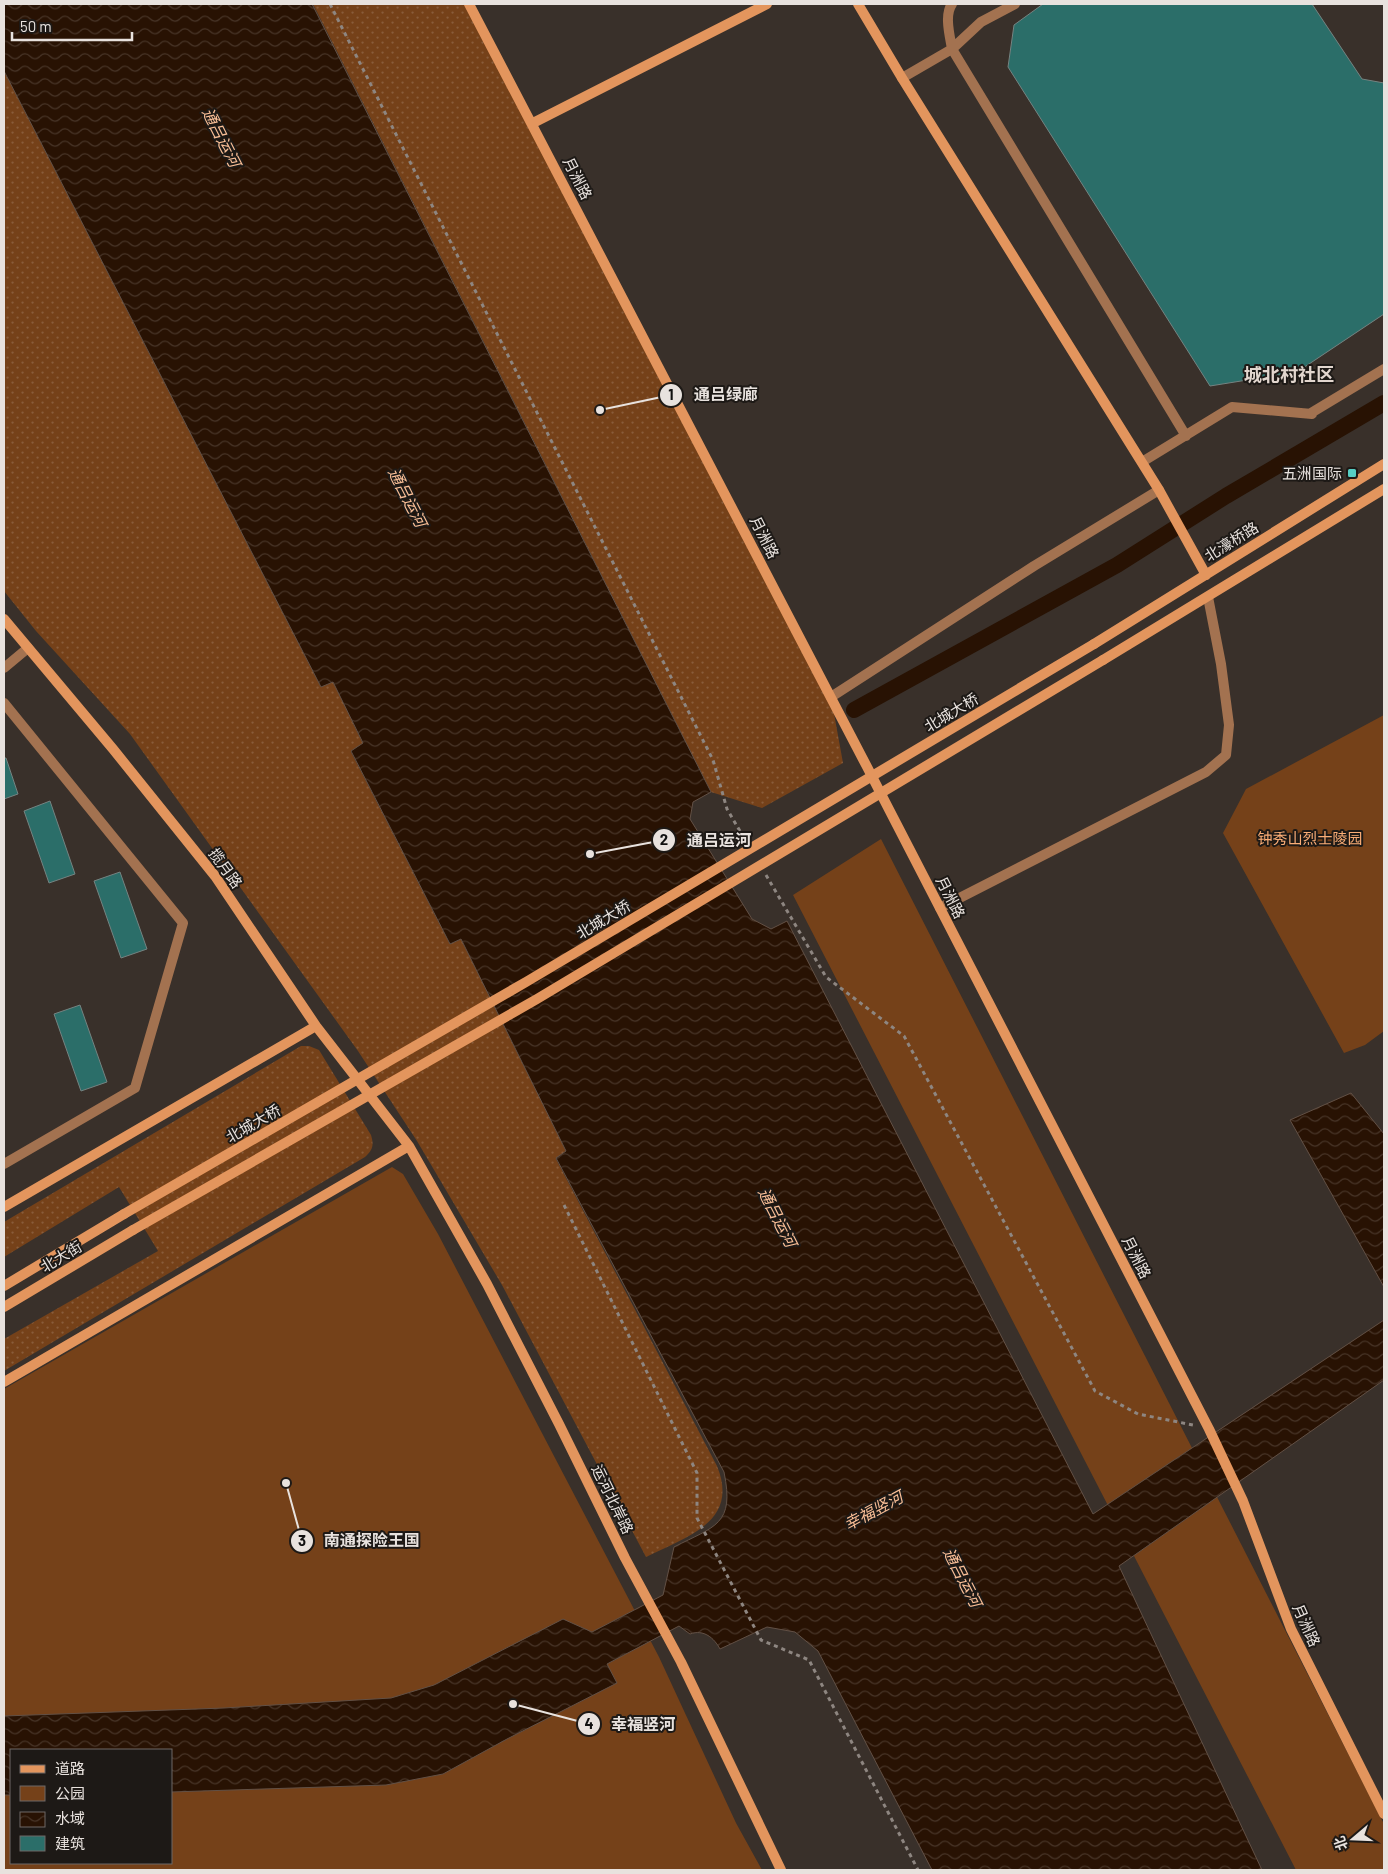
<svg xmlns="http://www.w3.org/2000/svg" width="1388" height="1874" font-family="Barlow,'Noto Sans SC',sans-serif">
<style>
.grass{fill:url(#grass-dots)}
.park{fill:#754119;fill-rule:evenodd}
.water{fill:url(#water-waves);stroke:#625045}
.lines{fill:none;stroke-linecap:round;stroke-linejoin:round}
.canal{stroke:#281203;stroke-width:16}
.building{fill:#2b6e69;stroke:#758381}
.path{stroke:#8e8681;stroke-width:3;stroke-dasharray:4 4;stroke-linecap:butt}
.street{stroke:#a37250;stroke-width:10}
.secondary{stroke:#e3955d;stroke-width:10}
.secondary-bridge{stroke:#e3955d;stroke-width:10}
.poi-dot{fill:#56cec4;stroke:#1d1916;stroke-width:2}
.labels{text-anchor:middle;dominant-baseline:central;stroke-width:4;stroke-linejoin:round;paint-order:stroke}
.street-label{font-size:15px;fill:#e8e2de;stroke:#1d1916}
.poi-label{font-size:15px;fill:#e8e2de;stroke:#1d1916;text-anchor:end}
.park-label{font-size:15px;fill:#faad76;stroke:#1d1916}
.water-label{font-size:16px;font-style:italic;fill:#f9be96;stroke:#1d1916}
.quarter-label{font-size:18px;font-weight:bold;fill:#e2d6ce;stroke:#1d1916}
.leader{fill:none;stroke:#e8e2de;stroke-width:2}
.callout-dot{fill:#e8e2de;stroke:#1d1916;stroke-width:2}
.mark-label{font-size:15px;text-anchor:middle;font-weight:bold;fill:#111}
.callout-label{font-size:16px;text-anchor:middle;font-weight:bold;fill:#e8e2de;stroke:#1d1916;stroke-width:4;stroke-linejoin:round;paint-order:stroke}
</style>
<defs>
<pattern id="grass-dots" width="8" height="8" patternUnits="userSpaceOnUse" patternTransform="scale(1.25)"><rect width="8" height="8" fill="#754119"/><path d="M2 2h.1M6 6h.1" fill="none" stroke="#895c3a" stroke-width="1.8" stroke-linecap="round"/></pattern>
<pattern id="water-waves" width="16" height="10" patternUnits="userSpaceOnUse" patternTransform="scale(1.25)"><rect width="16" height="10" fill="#281203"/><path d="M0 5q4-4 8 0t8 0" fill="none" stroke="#473427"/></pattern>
</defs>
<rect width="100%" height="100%" fill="#39302a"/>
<path class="grass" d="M313,4h156l362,693 12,66 -81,45 -51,-16z
M4,71l317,616 12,-6 30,63 -12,8 99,192 11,-5 105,212 -10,8 161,307c23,56 -31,71 -71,91l-144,-272 -85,-144 -59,-90 -228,-317 -94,-103 -32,-40z
M301,1046h8l10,4 52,85c3,10 2,15 -6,22l-361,214v-32l154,-88 -39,-64 -115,70v-35z"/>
<path class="park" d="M1384,715v316l-19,14 -21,8 -121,-220 23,-44z
M881,839l503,985v46h-88l-503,-975z
M392,1167l11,7 35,60 221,423 77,166 26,47h-758v-481zM11,1750h160v113h-160z"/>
<path class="water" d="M4,4h308l399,788 -18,10 -3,17 62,100 19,10 16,-8 306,593 291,-194v60l-265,186 143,304h-330l-114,-219 -23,-19 -28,-5 -47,22c-6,-11 -16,-20 -30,-15l-11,-8 -72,38 10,19 -110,56 -64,35 -57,11 -215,7v-42h-160v45h-7v-79l220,-8 167,-10 43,-13 129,-66 29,13 71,-37 11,-48c41,-21 61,-22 50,-75l-168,-314 10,-7 -105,-212 -11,5 -99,-193 12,-8 -30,-61 -12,5 -317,-616z
M1351,1093l33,41v153l-94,-167z"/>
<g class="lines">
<path class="canal" d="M854,710l263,-145 109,-69 158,-93"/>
</g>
<path class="building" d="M1043,4h269l50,75 22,4v231l-87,58 -87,14 -202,-319 6,-42z
M4,758h2l12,36 -14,5z
M50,801l25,73 -26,9 -25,-72z
M120,872l27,77 -26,9 -27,-77z
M80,1005l27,77 -26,9 -27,-77z"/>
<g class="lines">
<path class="path" d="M330,4l383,756 14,49 17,29
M766,875l60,102 78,59 191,355 43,23 55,11
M564,1205l133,268v45l64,122 48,20 109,210"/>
<path class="street" d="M952,4c-8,11 -2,32 0,45l234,387
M902,78l50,-29 29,-27 34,-18
M1142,462l90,-55 80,7 -1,-1 73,-44
M4,668l24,-20
M831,697l203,-131 125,-76
M4,703l179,220 -48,165 -131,76
M940,908l266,-136 20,-17 3,-30 -8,-61 -13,-67"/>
<path class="secondary" d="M469,4c249,474 495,949 740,1425l34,72 48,128 93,185
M858,4l44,74 257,412 47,85
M533,123l234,-119
M4,619l109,130 102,127 101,150 93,120 78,138 72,140 66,134 56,104 100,208
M1094,644l290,-180
M1103,660l281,-171
M4,1207l312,-181
M4,1286l120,-72
M4,1307l129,-77
M4,1382l405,-236"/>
<path class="secondary-bridge" d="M124,1214l402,-232 568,-338
M133,1230l404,-231 566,-339"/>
</g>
<rect class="poi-dot" x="1347" y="468" width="10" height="10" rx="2.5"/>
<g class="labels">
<g class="street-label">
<text transform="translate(578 178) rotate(63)">月洲路</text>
<text transform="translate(765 537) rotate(63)">月洲路</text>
<text transform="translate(1231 541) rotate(-32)">北濠桥路</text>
<text transform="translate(951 712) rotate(-31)">北城大桥</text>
<text transform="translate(226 868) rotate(54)">揽月路</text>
<text transform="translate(951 897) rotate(63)">月洲路</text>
<text transform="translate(603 919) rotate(-31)">北城大桥</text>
<text transform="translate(253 1123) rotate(-30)">北城大桥</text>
<text transform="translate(61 1256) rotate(-31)">北大街</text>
<text transform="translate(1137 1257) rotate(63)">月洲路</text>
<text transform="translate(613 1499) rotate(64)">运河北岸路</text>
<text transform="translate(1307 1625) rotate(66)">月洲路</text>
</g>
<g class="poi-label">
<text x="1342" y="473">五洲国际</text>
</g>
<g class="park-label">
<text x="1310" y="838">钟秀山烈士陵园</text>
</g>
<g class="water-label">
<text transform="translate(222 137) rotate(63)">通吕运河</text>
<text transform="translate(408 497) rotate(63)">通吕运河</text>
<text transform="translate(778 1217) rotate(63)">通吕运河</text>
<text transform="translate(873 1510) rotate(-28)">幸福竖河</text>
<text transform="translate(963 1577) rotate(63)">通吕运河</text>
</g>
<g class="quarter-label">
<text x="1289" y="374">城北村社区</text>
</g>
</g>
<path class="leader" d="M600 410L671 395M590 854L664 840M286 1483L302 1541M513 1704L589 1724"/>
<g class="callout-dot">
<circle cx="600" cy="410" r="5"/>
<circle cx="590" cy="854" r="5"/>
<circle cx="286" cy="1483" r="5"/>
<circle cx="513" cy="1704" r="5"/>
<circle cx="671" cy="395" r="12"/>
<circle cx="664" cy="840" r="12"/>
<circle cx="302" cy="1541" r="12"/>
<circle cx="589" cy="1724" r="12"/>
</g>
<g class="mark-label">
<text x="671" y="400">1</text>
<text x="664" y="845">2</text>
<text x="302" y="1546">3</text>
<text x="589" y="1729">4</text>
</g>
<g class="callout-label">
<text x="726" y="400">通吕绿廊</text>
<text x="719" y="846">通吕运河</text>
<text x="372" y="1546">南通探险王国</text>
<text x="643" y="1730">幸福竖河</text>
</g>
<rect width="1388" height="1874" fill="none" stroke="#e8e2de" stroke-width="10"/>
<rect x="10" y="1749" width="162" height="115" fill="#1d1916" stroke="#6e6966"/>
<rect x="20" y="1765" width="25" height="8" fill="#e3955d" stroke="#6e6966"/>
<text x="55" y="1774" font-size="15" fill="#e8e2de">道路</text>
<rect x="20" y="1786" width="25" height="15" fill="#754119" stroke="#6e6966"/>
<text x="55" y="1799" font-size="15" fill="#e8e2de">公园</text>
<rect x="20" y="1812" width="25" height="15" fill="url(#water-waves)" stroke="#6e6966"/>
<text x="55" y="1824" font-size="15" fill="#e8e2de">水域</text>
<rect x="20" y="1836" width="25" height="15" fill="#2b6e69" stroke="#6e6966"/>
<text x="55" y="1849" font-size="15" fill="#e8e2de">建筑</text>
<g transform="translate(1353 1839) rotate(251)" stroke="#1d1916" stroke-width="4" paint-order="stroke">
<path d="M0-4L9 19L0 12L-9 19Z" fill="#e8e2de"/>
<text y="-8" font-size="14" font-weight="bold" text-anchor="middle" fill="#e8e2de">北</text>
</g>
<path d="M12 32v8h120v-8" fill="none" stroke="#e8e2de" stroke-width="2.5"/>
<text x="20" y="32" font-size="15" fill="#e8e2de" stroke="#1d1916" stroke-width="4" paint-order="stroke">50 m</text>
</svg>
